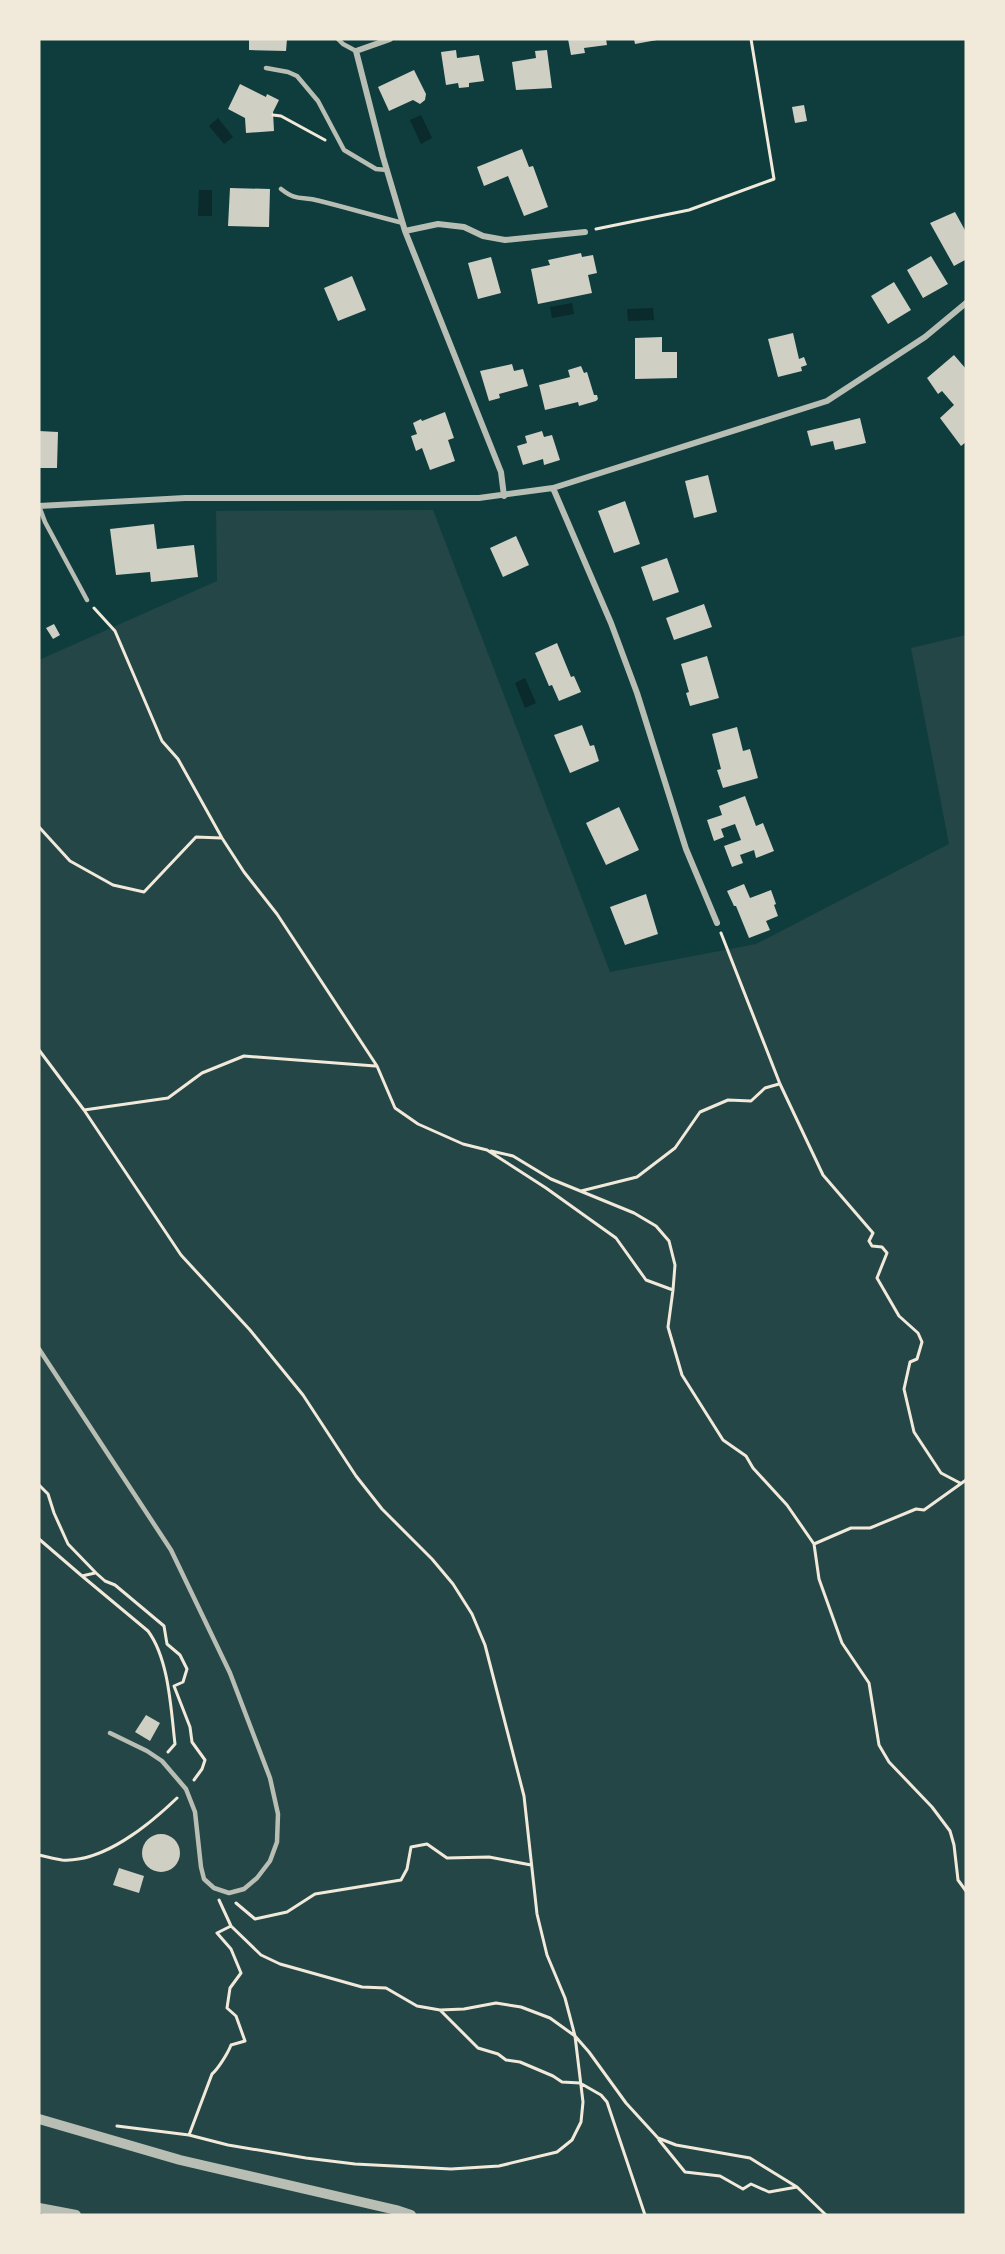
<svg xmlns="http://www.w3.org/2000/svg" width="1005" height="2254" font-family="'Work Sans',sans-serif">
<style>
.green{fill:#244646}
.water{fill:#0a2a2b}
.building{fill:#cfcfc3}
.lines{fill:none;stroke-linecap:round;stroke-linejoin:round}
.path{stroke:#f1e9da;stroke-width:3}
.service{stroke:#b8beb3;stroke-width:4.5}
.minor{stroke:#b8beb3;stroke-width:6}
.tertiary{stroke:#b8beb3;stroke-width:10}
</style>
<rect width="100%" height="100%" fill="#0f3d3e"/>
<path class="green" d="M433,510l177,462 146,-28 193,-100 -38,-196 55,-13v1580h-927v-1555l178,-79 -1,-70z"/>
<path class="water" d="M421,115l11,23 -11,6 -11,-24z
M218,118l15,19 -9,7 -15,-18z
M199,190h13v26h-14z
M572,303l2,11 -22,4 -2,-11z
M653,308l1,12 -26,1 -1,-12z
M525,678l11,25 -11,5 -10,-25z"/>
<path class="building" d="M249,39h38l-1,12 -37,-1z
M568,39h38l1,6 -23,3 1,5 -14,2z
M634,39h23v1l-22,4z
M456,50l1,8 22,-3 5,26 -15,2v4l-10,1 -1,-5 -12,2 -5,-33z
M547,50l5,38 -36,2 -4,-28 24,-4 -1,-7z
M414,70l12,24 -1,6 -5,4 -7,-4 -24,11 -11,-24z
M240,84l26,13 1,-3 12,6 -6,12 1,19 -28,2 -1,-15 -17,-9z
M804,105l3,16 -12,2 -3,-16z
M522,149l7,18 4,-1 15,41 -24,9 -16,-40 -24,10 -7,-19z
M230,188l40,1 -1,38 -41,-1z
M955,212l11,20v31l-1,-3 -11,6 -24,-43z
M581,253l1,4 11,-2 4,18 -9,2 4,18 -54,11 -7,-35 19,-4 -2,-5z
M931,256l17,28 -25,14 -16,-28z
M491,257l10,36 -23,6 -10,-36z
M352,276l14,34 -28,11 -14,-33z
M894,282l17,28 -23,14 -17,-28z
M793,333l6,26 5,-2 3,8 -6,2 1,4 -24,6 -10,-38z
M662,337v15h15v26l-42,1v-41z
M954,355l12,14v73l-5,4 -21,-28 14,-13 -12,-14 -4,3 -11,-16z
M512,364l2,7 9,-2 5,17 -29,8 1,4 -11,3 -9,-30z
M581,366l3,7 3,-1 7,23h3l1,4 -2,2 -17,5 -1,-4 -33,8 -6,-25 31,-8 -2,-7z
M445,412l9,26 -6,2 7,21 -25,9 -8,-22 -6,3 -5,-15 6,-2 -4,-11 8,-4 1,2z
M860,418l6,25 -31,7 -2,-9 -22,5 -4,-15z
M39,431l19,1 -1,36h-18z
M542,431l2,6 8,-2 8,25 -16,5 -1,-6 -20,6 -6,-19 10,-3 -2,-7z
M708,475l9,37 -23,6 -9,-37z
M625,501l15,43 -26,9 -16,-42z
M154,524l3,25 37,-4 4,32 -47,5 -1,-10 -34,3 -6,-46z
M516,536l13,29 -26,12 -13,-29z
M667,558l12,34 -26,9 -12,-34z
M704,604l8,23 -38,13 -8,-22z
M54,624l6,11 -7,4 -7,-11z
M557,643l14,34 3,-1 7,16 -22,9 -7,-16 -3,1 -14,-33z
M707,656l12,42 -29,8 -4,-13 3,-1 -8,-28z
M582,725l8,21 4,-1 5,16 -29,12 -16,-38z
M737,727l6,24 7,-2 8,29 -35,10 -6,-18 4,-1 -9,-35z
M745,796l11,30 7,-3 11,28 -18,7 -2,-8 -14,5 3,8 -11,4 -8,-21 17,-6 -6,-16 -14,5 3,8 -10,4 -7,-21 15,-5 -3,-9z
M619,807l20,43 -33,15 -20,-42z
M744,884l6,14 21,-8 5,14 -2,1 4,11 -12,5 4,9 -21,8 -13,-32h-2l-7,-15z
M646,894l12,40 -33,11 -15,-38z
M146,1715l14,8 -10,18 -15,-9z
M142 1853a19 19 0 1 1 38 0a19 19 0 1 1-38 0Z
M119,1868l25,8 -5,17 -26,-8z"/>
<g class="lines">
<path class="path" d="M273,115l8,1 44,24
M596,229l93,-19 85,-31 -23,-140
M94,608l21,23 47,110 16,18 44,79 22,34 33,42 100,152 18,42 23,16 45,20 24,6 59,38 70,50 30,42 27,10 -5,37 14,48 41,65 23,16 7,12 34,37 27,39 5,35 23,64 27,40 10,62 10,17 43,45 18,24 4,14 4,35 8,11
M39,827l31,34 43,24 31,7 52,-55 25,1
M721,933l59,151 43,91 50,58 -4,8 3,5 10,1 5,6 -10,25 22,38 19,17 4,9 -5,17 -7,3 -6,27 10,43 27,41 19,10
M39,1050l45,60 97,145 69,75 53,65 53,81 26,33 50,50 21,25 19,30 13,31 39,151 13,118 10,41 18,43 10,38 8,66 -2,20 -9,18 -15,12 -58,14 -48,3 -96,-5 -49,-6 -78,-13 -39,-10 -72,-9
M84,1110l84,-12 34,-25 42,-17 131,10
M491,1151l22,5 38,23 83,34 22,13 13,15 6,24 -2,25
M581,1191l56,-14 38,-29 25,-36 28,-12 23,1 14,-13 14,-4
M39,1485l9,9 6,19 14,31 28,29 9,8 10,4 49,41 3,18 13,11 7,14 -4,13 -9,4 16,41 2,15 13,18 -3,9 -8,11
M39,1539l43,37
M814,1544l37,-16h19l46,-19 8,1 42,-30
M95,1573l-13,3 66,55c21,28 23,79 27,113l-7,8
M39,1855c8,2 16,4 23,5 41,3 88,-36 115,-62
M219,1900l12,26 30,29 19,9 82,23 24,1 31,18 23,4 24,-1 32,-6 25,4 29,11 25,18 14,16 37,51 32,35 18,7 74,13 47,29 29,28
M236,1903l19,16 32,-7 28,-18 86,-14 6,-11 4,-22 16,-3 20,14 42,-1 42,8
M440,2010l38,38 20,6 8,6 14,2 33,14 9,6 18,1 21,12 6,7 38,113
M189,2135l23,-61c6,-5 16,-21 19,-29l14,-4 -9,-25 -9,-8 3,-20 11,-15 -10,-24 -14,-16 14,-7
M659,2140l26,32 35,4 23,13 8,-5 18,8 28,-5"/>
<path class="service" d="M338,39l5,5 13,7
M266,68l22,4 9,4 21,25 26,49 32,19 11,1
M281,189c18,14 20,6 39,12 28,7 55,15 83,22
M39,506l6,16 42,78
M39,1349l132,201 59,123 40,105 8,36 -1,28 -7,19 -13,17 -13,11 -15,4 -15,-5 -10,-9 -3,-12 -6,-55 -9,-23 -24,-28 -15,-10 -37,-18"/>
<path class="minor" d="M390,39l-34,12 27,106 22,74 96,241 3,24
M405,231l33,-7 26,3 19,9 22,4 80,-8
M553,488l58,135 26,70 49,156 31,74
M39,506l146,-8h294l74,-10 274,-87 98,-64 41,-34"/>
<path class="tertiary" d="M39,2119l141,41 216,50 15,5
M39,2208l37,7"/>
</g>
<rect width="1005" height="2254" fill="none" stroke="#f1e9da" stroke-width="81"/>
</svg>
